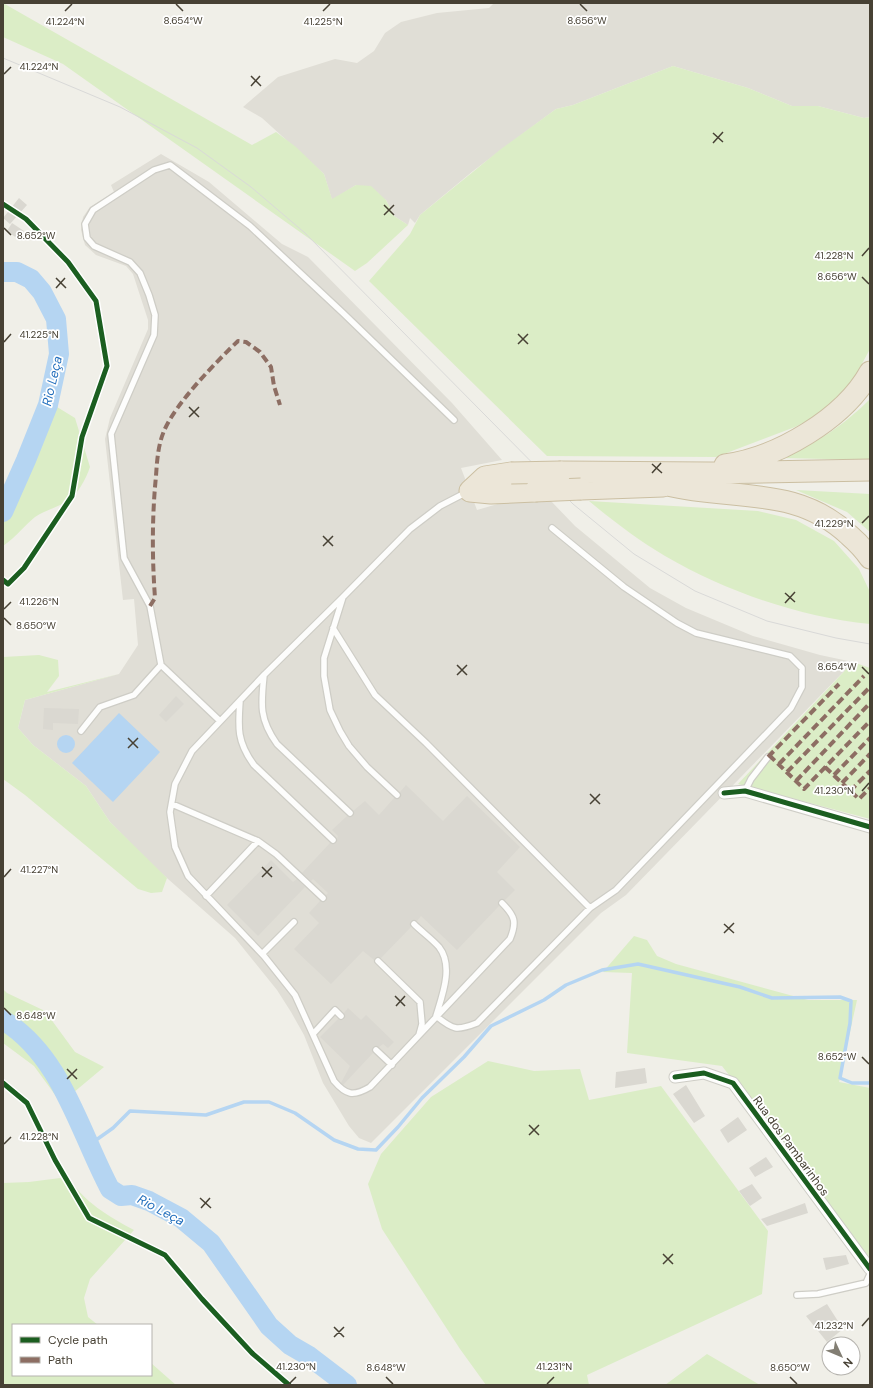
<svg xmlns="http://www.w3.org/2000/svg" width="873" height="1388" font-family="'DM Sans',sans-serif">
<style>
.industrial{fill:#e0ded6}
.green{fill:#dbedc6}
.water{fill:#b5d5f2}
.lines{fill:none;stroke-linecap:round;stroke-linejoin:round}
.stream{stroke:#b5d5f2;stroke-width:3.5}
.river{stroke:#b5d5f2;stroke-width:20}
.building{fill:#dad8d1}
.lane-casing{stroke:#cecdc6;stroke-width:8}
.street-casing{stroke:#cecdc6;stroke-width:13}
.highway-casing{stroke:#cbbfa2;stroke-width:23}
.lane{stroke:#fdfdfc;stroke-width:5.5}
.street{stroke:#fdfdfc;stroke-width:11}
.highway{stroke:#ece6d8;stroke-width:21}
.tram{stroke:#d9d9d8;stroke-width:1}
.highway-bridge-casing{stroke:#cbbfa2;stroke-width:23;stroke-linecap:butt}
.highway-bridge{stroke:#ece6d8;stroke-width:21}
.quiet{stroke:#8d6e63;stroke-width:4;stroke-dasharray:8 4;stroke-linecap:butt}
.cycleway-casing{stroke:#fff;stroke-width:8}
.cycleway{stroke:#1b5e20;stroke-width:5}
.ticks{fill:none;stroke:#474134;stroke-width:1.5}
.labels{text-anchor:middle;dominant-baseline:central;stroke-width:3.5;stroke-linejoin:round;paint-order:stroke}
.street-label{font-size:12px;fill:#474134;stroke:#fff}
.water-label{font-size:13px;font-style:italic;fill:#2470bd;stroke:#fff}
.ticks-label{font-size:10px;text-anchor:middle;fill:#474134;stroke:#fff;stroke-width:3.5;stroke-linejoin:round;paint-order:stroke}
</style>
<rect width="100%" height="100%" fill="#f0efe8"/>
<path class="industrial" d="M494,3h376v114l-6,1 -46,-12h-26l-44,-18 -75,-22 -100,39 -17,4 -83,62 -53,44 -5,8 -5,-5 -2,7 -14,-9 -8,-16 -30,-15 -24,15 -8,-26 -62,-56 -19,-11 35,-30 57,-18 22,4 17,-12 11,-18 16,-11 36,-9 52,-5z
M161,154l48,28 73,62 26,13 144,146 50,57 -41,8 16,42 31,-9h43l24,25 75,62 36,20 67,28 67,19 33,7 -227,233 -25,18 -230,230 -12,-5 -10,-12 -26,-43 -19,-48 -13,-23 -14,-22 -42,-52 -84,-74 -41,-42 -24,-36 -53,-41 -15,-17 7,-28 94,-26 19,-29 -4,-46 -11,1 -18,-161 5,-21 38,-89v-9l-15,-46 -7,-8 -30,-11 -11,-10 -4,-15 2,-13 7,-10 24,-15 -3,-7z"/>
<path class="green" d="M3,3l249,142 24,-13 20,15 28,27 8,25 24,-14 15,1 15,14 8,16 14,9 -41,38 -12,8 -292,-207 -60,-27z
M673,66l75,22 44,18h26l46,12 6,-1v232l-19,35 -30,30 -26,13 -79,30 -169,-1 -178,-175 41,-47 10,-19 81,-66 55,-40 17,-4z
M44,399l31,19 15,49c-4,12 -13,29 -24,35 -10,6 -21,8 -31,15 -11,9 -19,20 -32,29v-59l18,-25 13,-44z
M870,399v61l-87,-2c35,-16 60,-32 87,-59z
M796,490l74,4v38l-23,-20z
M589,501l169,10 38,9 38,21 25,28 11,23v32c-70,-7 -143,-32 -205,-68 -27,-16 -52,-35 -76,-55z
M39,655l19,5 1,16 -12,16 72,-18 -94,26 -7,28 15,17 53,41 24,36 57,56 -5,14 -11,1 -13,-4 -113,-94 -22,-16v-122z
M853,662l17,6v151l-132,-35z
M634,936l13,4 10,16 19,8 132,36h49l-18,82 31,6v170l-148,-192 -95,-13 5,-80 -29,-1z
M3,989l4,4 38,18 30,41 29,15 -43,36 -27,-37 -31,-23z
M488,1061l46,10 46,-2 9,31 72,-14 107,145 -6,63 -175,81 2,10h-103l-26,-36 -78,-120 -14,-45 13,-30 50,-57z
M68,1177c15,24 41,40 66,53l-44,49 -6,19 4,19 10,8h-85v50h138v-12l25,22h-173v-202l26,-1z
M707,1354l53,31h-95z"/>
<path class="water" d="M119,713l41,39 -47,50 -41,-39z
M57 744a9 9 0 1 1 18 0a9 9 0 1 1-18 0Z"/>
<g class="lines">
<path class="stream" d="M89,1145l24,-17 17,-17 76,4 38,-13h25l26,11 39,27 24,9 18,1 22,-23 24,-29 42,-41 27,-31 53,-26 22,-15 36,-15 36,-6 102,23 32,11 68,-1 11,4 -1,22 -10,55 12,5h18"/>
<path class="river" d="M3,272h14l14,7 11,13 14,27 3,35 -11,51 -22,55 -23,52
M3,1020c59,36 76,111 107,169l11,7 11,-1 17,6 32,17 30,25 58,83 21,19 19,11 38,29"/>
</g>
<path class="building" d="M19,198l8,7 -17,19 -7,-6z
M12,223l12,8 -6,8 -11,-8z
M176,696l8,8 -18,18 -7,-7z
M44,708l35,1 -1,15 -25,-1v7l-10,-1z
M406,785l37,36 24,-25 53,51 -23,25 18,18 -10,10h-6v6l-42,44 -36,-34 -4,5h-6v6l-30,31 -4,-1 -3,3 -11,-9 -32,33 -37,-35 25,-26 -10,-10 11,-12 5,1 2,-3 -1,-4 2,-2 -15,-14 -2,2 -9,-8 28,-30h6l2,-7 -6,-6 15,-14h6v-5l12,-10 14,14 15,-17h6v-6z
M271,860l22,22 4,-3 8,8 -47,49 -31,-31z
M348,1008l13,12 5,-5 28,27 -6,6 -5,-4 -4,3h-6l-1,4 1,2 -30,32 -2,-2 9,-17 -30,-29 18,-18 4,1 2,-1v-6z
M645,1068l2,15 -32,5 1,-16z
M686,1085l19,31 -11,7 -21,-29z
M738,1117l9,13 -19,13 -8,-13z
M766,1157l7,10 -18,10 -6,-9z
M752,1184l10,14 -12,8 -11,-15z
M805,1203l3,10 -41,13 -6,-7z
M846,1255l3,9 -23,6 -3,-12z
M827,1304l16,25 -16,13 -21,-26z"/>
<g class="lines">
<g class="lane-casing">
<path id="lane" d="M343,597l-79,78 -72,76 -17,33 -5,28 5,35 13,29 76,80 31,39 39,86c12,14 19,16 36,6l140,-148c7,-17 5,-23 -8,-36
M333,628l42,67 51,48 164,165
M264,675c-3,29 -5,44 13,69l73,69
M240,701c-2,27 -3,41 14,64l79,75
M220,721l-59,-56 -11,-59 -26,-48 -13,-124 43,-99 1,-20 -6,-20 -9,-22 -10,-11 -36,-16 -7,-8 -2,-14 8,-14 61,-40 16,-5 80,61 93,87 111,107
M81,731l19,-24 34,-12 27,-30
M745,791l6,-12 17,-22
M397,795l-30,-28 -18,-21 -9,-15 -10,-21 -6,-34v-18l19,-61 67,-68 30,-23 27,-14
M172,804l86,37 18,13 47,44
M206,896l52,-55
M414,924c8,8 18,15 25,23 15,19 3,49 -3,69 17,14 21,15 41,7l113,-115 26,-18 175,-182 11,-21v-19l-12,-12 -94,-23 -19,-10 -53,-36 -72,-59
M262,954l32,-32
M378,961l42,41 2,22 -3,11
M313,1034l22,-24 6,6
M376,1050l16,15
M797,1295l21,-1 48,-11 4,-9"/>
</g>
<g class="street-casing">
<path id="street" d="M724,793l21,-2 125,36
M675,1077l29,-4 29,10 137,186"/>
</g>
<g class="highway-casing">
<path id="highway" d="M725,465c52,-7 119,-46 145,-93
M561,472l149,1 160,-3
M668,485c65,16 128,0 181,50 8,7 15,14 21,23
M581,489l82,-3
M470,491l21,2 44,-2
M470,491l15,-14 26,-4"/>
</g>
<use href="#lane" class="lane"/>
<use href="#street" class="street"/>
<use href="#highway" class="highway"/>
<path class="tram" d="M3,58l117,49 77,41 54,39 54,46 268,271 61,50 61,37 72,30 69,17 34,6"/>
<g class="highway-bridge-casing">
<path id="highway-bridge" d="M511,473l50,-1
M535,491l46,-2"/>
</g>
<use href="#highway-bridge" class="highway-bridge"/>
<path class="quiet" d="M150,606l5,-8c-3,-41 -3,-82 1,-122 1,-15 2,-31 8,-45 11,-27 52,-69 74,-90l8,1 14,10 11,15 3,19 6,19
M769,755l35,34 66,-68
M768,757l71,-73
M779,764l85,-88
M825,767l34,32 11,-11
M787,772l83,-85
M834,775l36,-37
M796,781l74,-78
M842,783l28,-29
M850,791l20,-20"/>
<g class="cycleway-casing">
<path id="cycleway" d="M3,204l23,15 42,43 28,39 11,65 -25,71 -10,59 -48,72 -16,16 -5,-4
M724,793l21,-2 125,36
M675,1077l29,-4 29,10 137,186
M3,1083l24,20 28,57 34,58 76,37 37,44 50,54 37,32"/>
</g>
<use href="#cycleway" class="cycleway"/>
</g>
<path class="ticks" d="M176,4l7,7M580,4l7,7M65,11l7,-7M323,11l7,-7M4,74l7,-7M251,76l10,10M251,86l9,-10M713,133l10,9M713,143l10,-11M384,205l10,10M384,215l10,-10M4,228l7,7M862,256l7,-8M862,277l7,7M56,278l10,10M56,288l9,-10M518,334l10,10M4,342l7,-8M518,344l10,-10M189,407l10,10M189,417l10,-10M652,464l10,9M652,473l9,-10M862,523l7,-7M323,536l10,10M323,546l10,-10M785,593l10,9M785,603l10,-11M4,609l7,-7M4,618l7,7M457,665l10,10M862,667l7,7M457,675l10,-10M128,738l10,10M128,748l10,-10M862,791l7,-8M590,794l10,10M590,804l10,-10M262,867l10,10M4,877l7,-8M262,877l10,-10M724,924l10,9M724,933l10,-10M395,996l10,10M396,1006l9,-10M4,1008l7,7M862,1057l7,7M67,1069l10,10M67,1079l10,-10M529,1125l10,10M529,1135l10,-10M4,1144l7,-7M200,1198l11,10M201,1208l9,-10M663,1254l10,10M663,1264l10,-10M862,1326l7,-8M334,1327l10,10M334,1337l10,-10M386,1377l7,7M790,1377l7,7M289,1384l7,-7M547,1384l7,-7"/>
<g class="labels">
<g class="street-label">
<text transform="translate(791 1146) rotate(54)">Rua dos Pambarinhos</text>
</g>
<g class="water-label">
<text transform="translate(52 381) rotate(-77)">Rio Leça</text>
<text transform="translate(161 1210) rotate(28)">Rio Leça</text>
</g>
</g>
<g class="ticks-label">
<text x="183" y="24">8.654°W</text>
<text x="587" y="24">8.656°W</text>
<text x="323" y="25">41.225°N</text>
<text x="65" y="25">41.224°N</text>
<text x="39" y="70">41.224°N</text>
<text x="36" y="239">8.652°W</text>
<text x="834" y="259">41.228°N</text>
<text x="837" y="280">8.656°W</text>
<text x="39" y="338">41.225°N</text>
<text x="834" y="527">41.229°N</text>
<text x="39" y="605">41.226°N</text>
<text x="36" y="629">8.650°W</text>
<text x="837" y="670">8.654°W</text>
<text x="834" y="794">41.230°N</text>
<text x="39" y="873">41.227°N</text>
<text x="36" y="1019">8.648°W</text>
<text x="837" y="1060">8.652°W</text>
<text x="39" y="1140">41.228°N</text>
<text x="834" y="1329">41.232°N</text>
<text x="296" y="1370">41.230°N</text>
<text x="554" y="1370">41.231°N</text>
<text x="386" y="1371">8.648°W</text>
<text x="790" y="1371">8.650°W</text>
</g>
<rect width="873" height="1388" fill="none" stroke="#474134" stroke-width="8"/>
<rect x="12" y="1324" width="140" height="52" fill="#ffffff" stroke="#b5b3ae"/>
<rect x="20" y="1337" width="20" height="6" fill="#1b5e20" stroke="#b5b3ae"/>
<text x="48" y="1344" font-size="12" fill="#474134">Cycle path</text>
<rect x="20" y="1357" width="20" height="6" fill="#8d6e63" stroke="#b5b3ae"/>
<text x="48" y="1364" font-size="12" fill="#474134">Path</text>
<g transform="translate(841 1356) rotate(134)"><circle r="19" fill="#ffffff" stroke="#b5b3ae"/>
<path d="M0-3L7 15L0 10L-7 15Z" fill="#827e73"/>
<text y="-6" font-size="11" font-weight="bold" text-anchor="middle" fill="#474134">N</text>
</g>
</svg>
